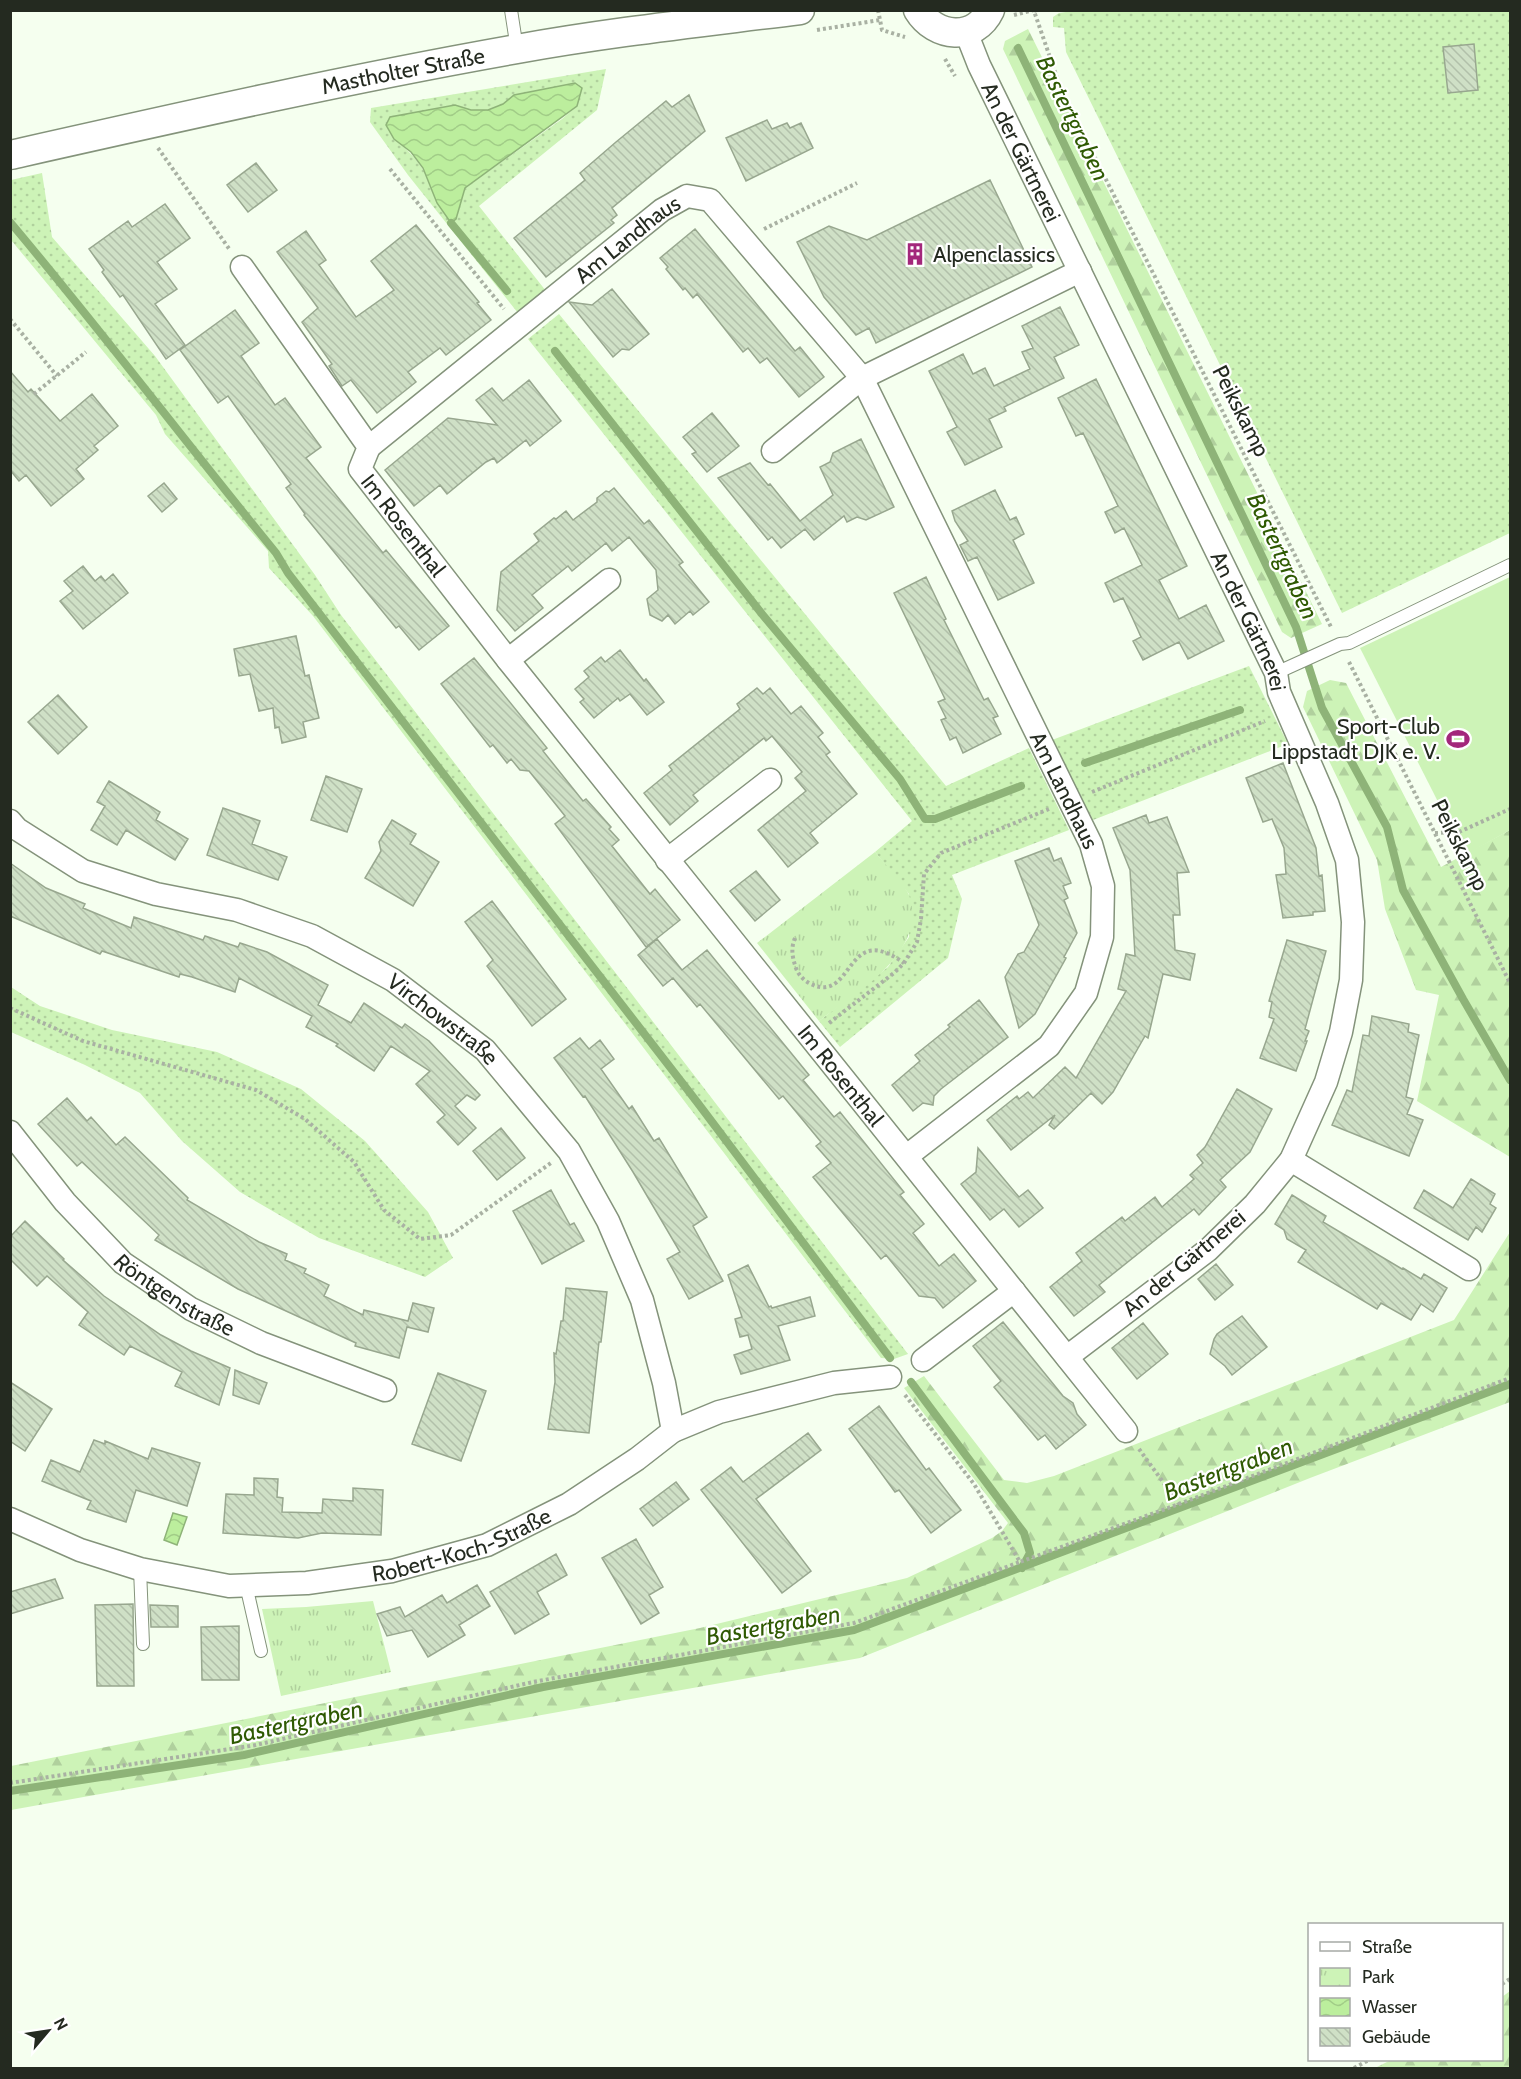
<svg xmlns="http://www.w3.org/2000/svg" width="1521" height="2079" font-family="Cabin,sans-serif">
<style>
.grass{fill:url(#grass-dots);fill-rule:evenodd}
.forest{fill:url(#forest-firs)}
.park{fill:url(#park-tufts)}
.garden{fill:#cdf3b7}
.water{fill:url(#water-waves);stroke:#8eb378;stroke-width:1.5}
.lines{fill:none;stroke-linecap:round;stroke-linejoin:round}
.stream{stroke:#8eb378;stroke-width:8}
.building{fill:url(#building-back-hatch);stroke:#98a78f;stroke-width:1.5}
.service-casing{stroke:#84937b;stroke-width:14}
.minor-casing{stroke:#84937b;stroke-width:25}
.tertiary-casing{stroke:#84937b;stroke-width:31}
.path{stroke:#a9b1a3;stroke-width:4;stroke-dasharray:3 3;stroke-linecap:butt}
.service{stroke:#fff;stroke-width:12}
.minor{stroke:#fff;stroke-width:22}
.tertiary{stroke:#fff;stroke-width:28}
.labels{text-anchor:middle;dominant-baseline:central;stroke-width:4.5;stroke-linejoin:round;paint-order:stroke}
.street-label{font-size:22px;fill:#242a20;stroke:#fff}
.poi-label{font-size:22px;fill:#242a20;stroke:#fff;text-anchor:start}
.water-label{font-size:24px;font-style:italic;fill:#2f5a03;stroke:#fff}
</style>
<defs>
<pattern id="grass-dots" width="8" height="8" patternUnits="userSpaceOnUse" patternTransform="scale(1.5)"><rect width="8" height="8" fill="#cdf3b7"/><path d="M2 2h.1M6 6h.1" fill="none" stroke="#b0d09d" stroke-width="1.8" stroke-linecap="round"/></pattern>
<pattern id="forest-firs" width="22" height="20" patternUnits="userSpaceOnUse" patternTransform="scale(1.5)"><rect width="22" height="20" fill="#cdf3b7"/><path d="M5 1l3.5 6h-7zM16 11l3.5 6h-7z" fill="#b0d09d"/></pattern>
<pattern id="park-tufts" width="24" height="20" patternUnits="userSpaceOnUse" patternTransform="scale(1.5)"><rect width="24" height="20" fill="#cdf3b7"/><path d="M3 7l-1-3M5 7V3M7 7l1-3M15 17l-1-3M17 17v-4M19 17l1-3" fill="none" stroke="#b0d09d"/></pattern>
<pattern id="water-waves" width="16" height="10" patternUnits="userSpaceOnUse" patternTransform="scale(1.5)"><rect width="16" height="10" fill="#bcee9d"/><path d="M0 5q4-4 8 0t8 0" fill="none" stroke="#a1cc87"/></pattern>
<pattern id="building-back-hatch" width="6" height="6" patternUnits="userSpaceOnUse" patternTransform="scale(1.5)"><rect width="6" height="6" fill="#cfe0c6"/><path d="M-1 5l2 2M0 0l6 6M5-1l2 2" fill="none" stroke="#b2c0aa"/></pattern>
</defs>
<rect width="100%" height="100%" fill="#f5ffef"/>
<path class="grass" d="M1079,10l431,1v522l-168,80 -276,-561 -2,-24 -11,-1v-10l6,-4z
M606,69l-9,41 -118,96 67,85 -28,22 -110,-138 -38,-53 1,-14zM582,88l-5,18 -15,13 -97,69 -28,15c-9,-29 -18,-45 -43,-64l61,-34 16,5h17l15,-6 11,-9z
M42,173l10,64 103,119 160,219 26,40 567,739 -14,5 -13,-1 -568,-742 -44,-48 -1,-17 -103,-117 -9,-19 -145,-175v-60z
M559,314l387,472 83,-38 40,82 -117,45 10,24 -14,59 -108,89 -21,-26 69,-54 21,-30v-43l-34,-42 37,-31 -384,-482z
M1249,666l39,78 -195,76 -41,-80z
M11,987l29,19 72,24 105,22 84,37 64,52 63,71 25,46 -28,19 -106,-39 -79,-46 -58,-51 -42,-48 -55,-28 -74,-33z"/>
<path class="forest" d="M1028,29l294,595 -31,14 -9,-6 -279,-583 2,-8z
M1330,680l16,3 95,184 69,-37v327l-93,-56 22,-106 -23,-5 -31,-81 -8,-49 -74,-153 4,-16z
M1510,1232v170l-200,76 -450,180 -849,152v-44l689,-138 207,-50 85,-40 10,-7 6,-8 -104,-135 20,-12 80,104 23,3 27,-7 400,-156z
M1510,1991v77h-135l16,-8h111v-63z"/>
<path class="park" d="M875,852c8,10 30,33 34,43 20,57 -53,98 -90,126l-62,-78z
M373,1601l18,71 -110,24 -19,-87 44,-2z"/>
<path class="garden" d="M1510,577v253l-45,25 -105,-207z"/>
<path class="water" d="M575,83l7,5 -5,18 -112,82 -9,31 -5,4 -14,-20 -14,-35 -12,-16 -17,-13 -8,-14 4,-8 65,-12 16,5h17l15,-6 11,-9z
M173,1513l14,4 -10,28 -13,-5z"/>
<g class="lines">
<path class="stream" d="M1018,48l278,579 26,81 65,119 16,63 60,109 47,81
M10,222c91,108 176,221 266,331l12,20 409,529 193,256
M451,223l56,68
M555,351l207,263 138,165 25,40h10l86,-33
M1085,763l155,-53
M911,1382l113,151 6,20 -8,15
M10,1791l234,-36 299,-68 311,-57 656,-246"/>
</g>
<path class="building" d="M1474,44l4,46 -30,3 -5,-46z
M689,95l16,36 -93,77 5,7 -6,5 3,3 -68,54 -32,-39 71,-58 -5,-7 36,-31 50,-41 6,6z
M767,120l5,9 15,-6 3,5 11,-5 12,25 -67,33 -20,-43z
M256,163l21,27 -29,22 -21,-27z
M990,180l42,87 -156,76 -7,-15 -13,7 -32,-38 -27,-55 32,-16 38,14z
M165,204l25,34 -33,24 20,27 -22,15 30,41 -19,14 -43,-64 -3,2 -18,-25 2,-2 -15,-21 39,-28 4,6z
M416,225l63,77 -2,1 14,17 -45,35 -6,-7 -32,24 8,10 -39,31 -26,-33 -9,6 -13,-20 3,-2 -30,-42 16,-14 -41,-56 29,-21 20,29 -7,5 37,52 38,-27 -23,-29z
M695,229l100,122 5,-4 24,30 -25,20 -32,-39 -7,5 -12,-15 -5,4 -46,-58 -4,4 -8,-10 -2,2 -17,-21 2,-2 -8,-9z
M612,289l37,45 -20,16 -7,-1 -9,8 -44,-55 23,3z
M1060,307l19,38 -25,12 10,21 -60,29 2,4 -17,8 13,28 -37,18 -18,-33 10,-5 -28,-56 34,-17 10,20 12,-6 9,18 36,-17 -8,-17 11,-4 -11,-22z
M235,310l24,33 -18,13 34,49 10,-7 36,49 -15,11 77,95 3,-3 63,76 -30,24 -20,-24 -3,2 -92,-113 1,-1 -19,-26 5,-4 -63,-88 -10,7 -38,-53z
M10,371l18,21 3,-3 29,32 32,-27 26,32 -24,20 4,4 -22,19 8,10 -33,27 -25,-31 -7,6 -9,-11z
M1096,379l91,187 -28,14 20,39 27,-14 18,36 -36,18 -9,-17 -36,18 -10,-19 8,-4 -9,-20 -9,-19 -9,4 -9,-19 37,-18 -18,-37 -9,5 -10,-21 13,-6 -35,-73 -7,3 -18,-38z
M529,380l32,41 -31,25 -4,-6 -29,23 -3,-5 -8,4 -39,32 -7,-9 -26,21 -29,-36 63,-52 49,7 -21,-25 16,-12 11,13z
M712,413l27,33 -32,26 -15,-18 4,-2 -13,-15z
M861,439l33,68 -28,13 -9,-3 -10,5 -3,-6 -30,24 -9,-11 -24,19 -9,-11 -4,3 -50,-62 32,-15 18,22 2,-1 30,37 33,-26 -13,-28 10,-5 3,-9z
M164,483l13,16 -15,13 -14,-16z
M614,488l30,36 5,-4 34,42 -4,3 30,37 -16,13 -3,-4 -15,13 -7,-9 -6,6 -12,-6 -3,-16 11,-9 -2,-20 -27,-33 -17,14 -6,-8 -34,28 -4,-5 -36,29 11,13 -28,23 -18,-21 4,-38 38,-31 -5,-7 20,-16 2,1 10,-8 7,9 24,-18v-4l9,-7 3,1z
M995,490l15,30 6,-3 8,17 -11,6 21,43 -36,17 -21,-43 -9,4 -8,-16 8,-4 -13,-20 -3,-10z
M83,566l12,15 6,-5 4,5 8,-7 15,19 -45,36 -23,-28 13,-10 -9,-10z
M926,577l20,42 -2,1 40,80 4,-2 10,18 -5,2 8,16 -38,19 -7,-16 -6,3 -9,-20 5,-2 -8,-16 7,-3 -51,-106z
M296,636l9,40 4,-1 10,43 -16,4 3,15 -24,6 -3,-16 -4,1 -2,-20 -14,3 -9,-37 -11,2 -5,-27z
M620,650l24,31 2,-2 18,23 -17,13 -17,-21 -10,7 -2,-3 -24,20 -14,-16 4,-3 -9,-10 14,-12 -5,-6 17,-14 4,5z
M474,658l73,90 -4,3 40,50 3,-2 25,28 -2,2 10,11 -7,6 38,48 5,-5 25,31 -34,27 -91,-123 10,-8 -36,-45 -9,-1 -9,-11 -4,4 -14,-18 -3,2 -49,-63z
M757,688l6,6 7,-6 21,26 10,-8 22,27 -5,4 12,15 -4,3 31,39 -47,39 8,10 -30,24 -30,-37 48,-39 -11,-13 7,-6 -30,-36 -6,5 -2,-3 -71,57 5,6 -28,24 -26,-32 28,-23 -3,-4 71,-57 -3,-5z
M58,695l29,32 -29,27 -30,-32z
M1283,763l33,85 3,28 3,-1 3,36 -12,1v3l-30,3 -7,-43 10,-1 -2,-26 -12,-29 -9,3 -17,-44z
M326,776l36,13 -15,43 -36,-12z
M109,781l51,31 -4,8 32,19 -13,21 -49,-30 -9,15 -26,-15 14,-24 -8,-4z
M223,808l37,13 -8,23 35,13 -9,23 -71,-25z
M1146,815l3,8 18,-6 22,55 -12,1 3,42h-7l2,35 20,4 -5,26 -27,-6 -15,64 -3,-2 -32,56 -11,12 -11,-11 -37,36 -5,-4 6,-10 -44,35 -24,-30 30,-24 2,3 9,-7 5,6 32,-31 11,11 50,-87 -8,-2 8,-35 9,2 -5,-86 -17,-42z
M392,820l24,14 -6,10 29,18 -26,44 -48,-28 16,-27 -2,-9z
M1049,848l5,13 7,-3 10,25 -8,3 5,12 -4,2 13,33 -13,24 2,1 -31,56 -16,14 -14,-51 13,-23 6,-2 15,-27 -24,-64z
M10,863l36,25 39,16 -2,4 48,20 3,-11 69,23 2,-4 33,11 2,-4 27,9 61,33 -10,20 33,18 13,-20 38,25 3,-4 24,17 51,54 -5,5 -8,-5 -12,11 21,22 -18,17 -21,-23 8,-7 -29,-31 14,-13 -39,-25 -17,25 -38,-25 2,-2 -32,-17 6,-11 -73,-38 -4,14 -43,-15 -12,-3 -1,3 -77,-26 -2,3 -90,-38z
M756,871l24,29 -25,21 -25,-30z
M492,901l74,98 -34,27 -45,-60 6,-6 -28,-38z
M657,939l25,31 25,-20 102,125 -6,5 31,37 6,-5 64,80 -4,3 24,29 -11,9 26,33 15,-12 22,27 -33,27 -8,-10 -16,-2 -33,-41 -5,4 -68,-82 18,-14 -15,-17 5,-4 -38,-46 -4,3 -79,-95 -3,3 -24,-29 -10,8 -25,-31z
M1287,940l39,11 -21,78 4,2 -4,10h2l-11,30 -36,-13 14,-39 -5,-2 3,-15 -3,-1z
M979,1000l29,37 -67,52 -7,7 -1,9 -10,-2 -10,8 -21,-26 28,-24 -5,-6 35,-28 -2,-2z
M1372,1016l37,8 -1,8 11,3 -13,62 7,2 -6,15 16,6 -14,36 -77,-31 15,-35 5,2 11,-57 6,1z
M580,1038l9,11 11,-9 14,19 -13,10 28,40 3,-3 22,35 5,-3 48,79 -14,9 30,55 -34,18 -22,-40 13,-7 -47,-80 -48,-76 -2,1 -29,-39z
M1237,1089l35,20 -22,43 -30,28 6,7 -27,28 -5,-6 -95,76 6,7 -31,24 -24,-29 32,-26 -6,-8 46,-36 3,4 30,-24 7,10 32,-28 -4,-4 13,-12 -6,-8 8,-8z
M67,1098l20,23 4,-4 25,28 9,-8 63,61 -1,2 72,42 28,12 -2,6 21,9 -2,4 25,12 -5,11 39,19 1,-5 44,11 5,-18 21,5 -6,24 -21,-5 -8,31 -44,-12 1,-3 -118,-54 -83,-49 4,-5 -77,-73 -5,4 -39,-42z
M501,1128l24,30 -28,22 -24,-29z
M978,1148l41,49 9,-7 15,18 -24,19 -15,-18 -14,11 -29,-36 15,-12z
M1471,1179l24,15 -5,10 6,4 -14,24 -6,-5 -8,13 -54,-32 10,-18 29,18z
M551,1190l19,35 4,-2 10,18 -42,23 -29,-53z
M1292,1195l34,21 -3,6 79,47 1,-1 18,11 3,-5 23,14 -14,24 -12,-8 -10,16 -30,-17 -4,6 -79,-47 8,-12 -19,-11 -3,-9 -9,-6z
M25,1221l39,38 -1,1 41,36 57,39 30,16 39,17 -11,37 -44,-19 7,-14 -52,-26 -6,9 -45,-30 9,-13 -41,-36 -10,10 -27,-27v-22z
M1216,1264l17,21 -18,15 -17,-21z
M748,1265l21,42 2,-1 1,2 38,-11 5,19 -37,10 12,34 -49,14 -7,-19 18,-6 -4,-14 -8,2 -5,-18 7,-2 -14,-42z
M566,1288l41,4 -6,50h-2l-10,91 -41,-4 7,-47 -1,-29 2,1 5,-33h2z
M1242,1316l25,31 -35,28 -7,-9 -15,-12 4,-15 3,-5z
M1003,1322l60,74 10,7 4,11 9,11 -30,24 -11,-14 -7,5 -44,-53 7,-6 -28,-35z
M1143,1323l25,31 -31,25 -25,-31z
M235,1370l32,13 -8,21 -26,-9z
M438,1373l48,18 -25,70 -49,-17z
M10,1382l42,27 -27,42 -15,-10z
M879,1406l47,64 3,-2 32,42 -30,23 -32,-43 -4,2 -46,-63z
M808,1433l13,17 -65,49 55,72 -29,22 -81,-103 30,-23 12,15z
M94,1440l11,4v-3l43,18 4,-11 48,15 -13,43 -51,-16 -10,32 -39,-13 4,-8 -49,-20 9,-21 29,12z
M254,1478l24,1 -1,18 6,1 -1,14 40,1 1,-14 30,2v-13l30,2 -2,45 -59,-2 -24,5 -75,-5 3,-39 28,1z
M676,1482l13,17 -36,27 -13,-17z
M636,1539l27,48 -14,8 10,18 -18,11 -39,-66z
M556,1554l11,21 -30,17 12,22 -34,20 -25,-42z
M55,1579l8,19 -53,16v-22z
M477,1585l13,21 -31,19 6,10 -37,22 -16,-27 -25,6 -10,-22 23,-7 5,10 37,-22 5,8z
M133,1604l1,82h-37l-2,-81z
M150,1605l28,1v21h-27z
M239,1626v54h-37l-1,-53z"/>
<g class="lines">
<g class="service-casing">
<path id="service" d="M511,10l6,39
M1276,673l64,-29 9,-1 161,-78
M140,1569l3,75
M246,1585l15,66"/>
</g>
<g class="minor-casing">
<g id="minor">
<path id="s1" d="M966,32l13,33 297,608 3,19 48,111 20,57 6,62 -2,58 -10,52 -15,50 -35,78 -36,44 -47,46 -141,107"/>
<path id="s2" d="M242,267l127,180 -9,22 148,191 618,771"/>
<path id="s3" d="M369,447l293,-237 25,-14 23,4 152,178 229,466 12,42 -1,51 -16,56 -37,53 -142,110"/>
<path d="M773,451l89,-73 218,-107"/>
<path d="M508,660l101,-80"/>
<path id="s4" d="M10,821l7,8 66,42 73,23 81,16 75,26 81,44 92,70 84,101 39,70 34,79 22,83 9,48"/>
<path d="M667,860l103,-80"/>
<path id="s5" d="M10,1132l55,70 58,61 68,46 70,34 124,47"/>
<path d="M1291,1160l178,109"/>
<path d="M923,1360l91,-69"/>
<path id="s6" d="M10,1519l70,31 60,19 89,17 78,-3 85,-12 95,-26 82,-41 68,-45 36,-28 46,-19 115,-29 56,-6"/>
</g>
</g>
<g class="tertiary-casing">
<g id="tertiary">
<path d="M918,10c17,28 57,32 72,0"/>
<path id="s7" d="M10,155c169,-38 337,-76 507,-106 94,-17 189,-27 283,-39"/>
</g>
</g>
<path class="path" d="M878,10l4,20 23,7
M1037,10l-3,1 28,81 270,537
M1014,15l20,-5
M817,30l63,-10
M945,59l10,17
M158,148l72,102
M390,169l114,140
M764,229l93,-46
M10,319l47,57
M34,394l52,-42
M1349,662l161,321
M1092,792l173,-71
M1435,833l24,-1 51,-23
M795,938c-4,10 -3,17 0,27 2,8 7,14 14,18 33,18 37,-26 60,-32 12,-3 25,5 35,12
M10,1008l73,33 173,49 49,29 49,43 30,48 36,29 31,-4 100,-72
M829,1023l65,-50 10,-10 13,-21 4,-23 3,-45 17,-21 108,-44
M905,1395l69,89 46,78 159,-58 331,-126
M1139,1449l40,55
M10,1783l246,-38 277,-63 321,-59 166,-61
M1502,1984l8,-5
M1354,2068l15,-8"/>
<use href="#service" class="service"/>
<use href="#minor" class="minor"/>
<use href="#tertiary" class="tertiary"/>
</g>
<defs>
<g id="building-bare" transform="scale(1.8)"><path d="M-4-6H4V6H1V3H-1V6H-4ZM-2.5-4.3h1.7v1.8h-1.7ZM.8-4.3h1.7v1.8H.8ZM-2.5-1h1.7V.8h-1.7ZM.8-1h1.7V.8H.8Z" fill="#a3277b" stroke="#fff" stroke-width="2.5" paint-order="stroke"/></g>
<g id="stadium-bare" transform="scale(1.8)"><path d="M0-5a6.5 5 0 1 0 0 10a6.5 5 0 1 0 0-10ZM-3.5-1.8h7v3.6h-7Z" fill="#a3277b" stroke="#fff" stroke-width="2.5" paint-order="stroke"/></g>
</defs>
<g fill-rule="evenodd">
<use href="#building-bare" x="915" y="254"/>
<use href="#stadium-bare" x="1458" y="739"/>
</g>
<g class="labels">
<g class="street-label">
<text stroke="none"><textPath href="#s7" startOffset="402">Mastholter Straße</textPath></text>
<text stroke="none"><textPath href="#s1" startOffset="132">An der Gärtnerei</textPath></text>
<text stroke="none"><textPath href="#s3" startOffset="332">Am Landhaus</textPath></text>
<text transform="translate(1241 411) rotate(63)">Peikskamp</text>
<text stroke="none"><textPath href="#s2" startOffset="315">Im Rosenthal</textPath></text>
<text stroke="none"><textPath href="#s1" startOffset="654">An der Gärtnerei</textPath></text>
<text stroke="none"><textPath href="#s3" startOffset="1122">Am Landhaus</textPath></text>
<text transform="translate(1460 845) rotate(63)">Peikskamp</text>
<text stroke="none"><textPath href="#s4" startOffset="483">Virchowstraße</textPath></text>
<text stroke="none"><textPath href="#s2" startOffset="1018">Im Rosenthal</textPath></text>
<text transform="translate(1184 1263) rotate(-40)">An der Gärtnerei</text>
<text stroke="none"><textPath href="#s5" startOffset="234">Röntgenstraße</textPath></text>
<text stroke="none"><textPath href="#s6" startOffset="468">Robert-Koch-Straße</textPath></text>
</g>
<g class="poi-label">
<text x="933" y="254">Alpenclassics</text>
<text x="1440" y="726" text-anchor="end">Sport-Club<tspan x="1440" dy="25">Lippstadt DJK e. V.</tspan></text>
</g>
<g class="water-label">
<text transform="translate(1073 118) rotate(64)">Bastertgraben</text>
<text transform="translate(1283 556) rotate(65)">Bastertgraben</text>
<text transform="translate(1228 1469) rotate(-21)">Bastertgraben</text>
<text transform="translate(773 1625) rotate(-10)">Bastertgraben</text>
<text transform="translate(296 1722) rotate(-12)">Bastertgraben</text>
</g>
</g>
<rect width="1521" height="2079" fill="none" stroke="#242a20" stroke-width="24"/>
<rect x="1308" y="1923" width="195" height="138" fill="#ffffff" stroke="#a7aaa6" stroke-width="1.5"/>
<rect x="1320" y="1942" width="30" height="9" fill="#ffffff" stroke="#a7aaa6" stroke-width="1.5"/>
<text x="1362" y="1953" font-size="18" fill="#242a20">Straße</text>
<rect x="1320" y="1968" width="30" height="18" fill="url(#park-tufts)" stroke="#a7aaa6" stroke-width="1.5"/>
<text x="1362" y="1983" font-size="18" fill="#242a20">Park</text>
<rect x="1320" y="1998" width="30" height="18" fill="url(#water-waves)" stroke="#a7aaa6" stroke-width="1.5"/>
<text x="1362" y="2013" font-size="18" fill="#242a20">Wasser</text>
<rect x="1320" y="2028" width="30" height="18" fill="url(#building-back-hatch)" stroke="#a7aaa6" stroke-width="1.5"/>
<text x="1362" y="2043" font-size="18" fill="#242a20">Gebäude</text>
<g transform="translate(48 2031) rotate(61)" stroke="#ffffff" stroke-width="4.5" paint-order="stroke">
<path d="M0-4.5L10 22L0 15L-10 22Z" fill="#242a20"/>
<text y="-9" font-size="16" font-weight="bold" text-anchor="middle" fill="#242a20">N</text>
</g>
</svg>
